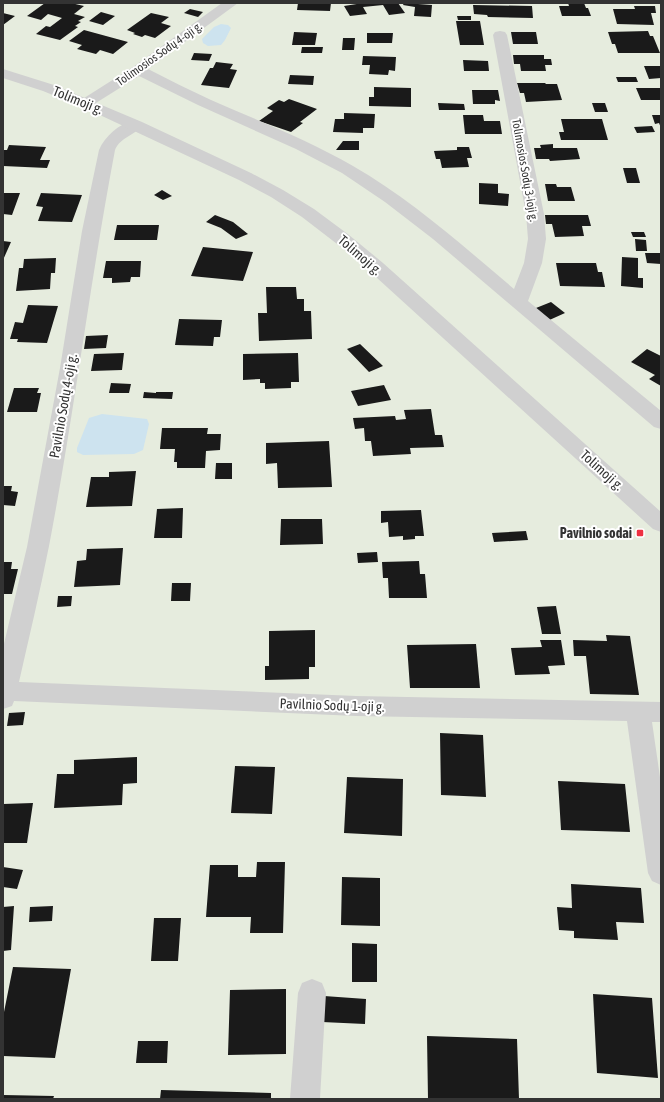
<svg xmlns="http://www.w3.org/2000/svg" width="664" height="1102" font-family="'Asap Condensed',sans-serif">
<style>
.green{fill:#e6ecde}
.water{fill:#cde3ef}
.building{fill:#1a1a1a}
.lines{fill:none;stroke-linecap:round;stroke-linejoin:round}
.minor{fill:#d0d0d0;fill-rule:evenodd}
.tertiary{fill:#d0d0d0;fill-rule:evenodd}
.poi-dot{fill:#ee3041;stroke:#fff;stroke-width:1.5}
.labels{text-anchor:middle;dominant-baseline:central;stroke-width:4;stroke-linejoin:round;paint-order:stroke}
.far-street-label{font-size:12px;fill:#333;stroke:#fff}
.street-label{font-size:14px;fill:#333;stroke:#fff}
.poi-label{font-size:14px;font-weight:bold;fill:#333;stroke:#fff;text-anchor:end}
</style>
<rect width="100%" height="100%" fill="#fff"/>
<path class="green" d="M3,3h658v1096h-658z"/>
<path class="water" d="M221,24l7,1 3,3 -6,12 -4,5 -13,1 -5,-3 -1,-4 12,-12z
M102,414l45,5 2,5 -6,26 -9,4 -51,1 -6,-3v-4l12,-30z"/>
<path class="building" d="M45,3h26l13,3 -10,8 11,3 -7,4 3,1 -6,4 3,1 -18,13 -24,-6 10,-8 4,1 12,-9 -14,-4 -7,6 -14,-4z
M298,3h33l-1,8 -33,-1z
M363,3h35l7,10 -16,2 -6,-10 -20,2 4,7 -17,2 -6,-10z
M404,3l28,2 -1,12 -17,-1 1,-9 -12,-2z
M568,3h16l2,5h2l3,8h-29l-3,-10h10z
M473,5l59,1 1,12 -45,-1 -1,-2 -13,-1z
M634,6h21l1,7h-5l3,12 -37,-1 -4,-15h22z
M190,9l13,3 -5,5 -14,-4z
M101,12l14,4 -12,9 -14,-4z
M3,13l12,3 -12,9z
M151,13l18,4 -8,6 10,3 -16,12 -10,-3 -3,2 -9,-3 2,-1 -8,-3z
M457,16h14v4h-13z
M456,21h24l4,24h-24z
M84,30l44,12 -15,12 -13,-4 -4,4 -19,-5 5,-4 -13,-4z
M648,31l2,5h3l7,17h-42l-3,-9h-3l-4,-12z
M294,32l23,1 -2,12h-23z
M511,32h25l2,12h-25z
M367,33h26l-1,10h-25z
M343,38h12l-1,12h-12z
M302,47h21l-1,6h-21z
M194,53l18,1 -3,7 -18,-1z
M513,55h31v4h7l1,6h-7l1,6h-25l-1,-7h-6z
M363,56l33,1 -1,14 -6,-1 -1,5 -19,-1 1,-9h-8z
M463,60l25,1 1,10h-25z
M216,62l17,2 -3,5 7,1 -8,18 -28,-3 9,-17h3z
M644,66h17v12l-12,1z
M290,75l24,1 -1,9 -25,-1z
M616,77h20l2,5h-20z
M517,83h28l1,1h11l5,16 -36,2 -2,-9h-4z
M374,87l37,1v19l-42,-1v-9h5z
M636,88h25v12h-20z
M472,90h26l2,11 -5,-1v4h-22z
M289,99l28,10 -17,13 3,1 -12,9 -32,-11 14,-10 -6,-3 12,-8 5,2z
M438,103l26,1 1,6h-26z
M592,103h13l3,9h-13z
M344,113l31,1 -1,14h-11v5l-30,-1 2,-13h9z
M463,115h20l1,6h16l2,13h-37z
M652,115h9v13l-2,-5 -4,1z
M561,119h41l6,21h-47l-2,-8h5z
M652,126l3,6 -18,1 -3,-6z
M343,141h16v9h-23z
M553,144v4h24l3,11 -30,2 -1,-2h-13l-2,-11h7l-1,-3z
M9,145l37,2 -6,13h10l-3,8 -44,-2v-16h4z
M457,147h12l3,11h-5l2,9 -27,1 -2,-9h-4l-2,-8 23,-1z
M623,168h13l4,15h-13z
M479,183l19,1v9l11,1 -1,12 -29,-2z
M545,184h11l1,3h14l4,14h-27z
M162,190l10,6 -9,4 -9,-5z
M3,193h17l-8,22 -9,-1z
M41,193l41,2 -10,27 -34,-1 5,-14 -7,-1z
M215,215l18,7 15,12 -12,5 -15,-11 -15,-6z
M545,215h43l3,11h-9l2,10 -29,1 -3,-13h-6z
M117,225h42l-2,15h-43z
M631,232h13l2,5h-13z
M635,239l11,1 1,11h-11z
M3,241l8,1 -8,18z
M203,247l50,5 -10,29 -52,-5z
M645,253h16v11l-14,-1z
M622,257l16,1v20h5v10l-22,-2z
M56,258l-1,15h-4l-1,16 -34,2 3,-23h4l1,-9z
M106,261h35l-1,16h-9l-1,5 -18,1v-5h-9z
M556,263h40l2,9h4l3,15 -45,-1z
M266,287h30l1,12h7v12h7l1,28 -53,2 -1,-28h9z
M551,302l14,11 -20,9 -14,-12z
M28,305l30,1 -11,37 -30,-1 1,-3h-8l5,-17 8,1z
M179,319l43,1 -2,17h-6l-1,9 -38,-1z
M108,335l-2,13 -22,1 2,-13z
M360,344l23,22 -14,6 -22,-23z
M647,349l14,7v30l-12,-7 6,-4 -24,-13z
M124,353l-2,17 -31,1 3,-17z
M298,353l1,29h-8v6l-26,1v-6h-5v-4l-17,1v-26z
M111,383l20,1 -2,9h-20z
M384,385l7,15 -33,6 -7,-15z
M14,388h25l-2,5h4l-4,19h-30z
M144,392l12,1v-1h17l-1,7 -29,-1z
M431,409l4,26h7l2,12 -34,1 1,6 -38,2 -2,-15h-6l-1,-13 -9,1 -2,-11 42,-2 1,4 10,-1 -2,-9z
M162,428h46l-1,6h14l-1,16 -14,1 -1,17h-28v-6h-3l1,-13h-15z
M329,441l3,46 -54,1 -1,-25 -11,1v-21z
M216,463h16v16h-17z
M136,471l-4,35 -46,1 5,-30h18v-5z
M3,486h9l-1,5 7,1 -3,14 -12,-1z
M183,508l-1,30h-28l3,-29z
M421,510l3,26h-9v3l-12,1v-4l-14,1 -1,-15 -7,1v-12z
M281,519h41l1,25 -43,1z
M526,531l2,9 -34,2 -2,-9z
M123,548l-3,37 -46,2 3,-26 9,-1 1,-11z
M377,552l1,10 -20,1 -1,-10z
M419,561l1,13h5l2,24h-38l-1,-20h-5l-1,-16z
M3,562h9l-1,7h7l-6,25h-9z
M172,583h19l-1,18h-19z
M58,596h14l-1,10 -14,1z
M556,606l5,28h-19l-5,-27z
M315,630v37h-6v12l-44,1v-14h4v-35z
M606,635l24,1 9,59 -49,-1 -4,-38h-12l-1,-16 34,1z
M540,640h21l4,25 -17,1 2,8 -35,1 -4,-27 31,-1z
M476,644l4,44h-70l-3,-43z
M25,712l-2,13 -16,1 2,-13z
M440,733l43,2 3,62 -45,-2z
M137,757v26l-14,1 -1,21 -68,3 3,-34h17v-14z
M235,766l40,1 -3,47 -41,-1z
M347,777l56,2 -1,57 -58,-3z
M558,781l67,3 5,48 -69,-2z
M33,803l-6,40h-24v-39z
M257,862h28l-2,71h-33l1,-16h-45l4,-52h28v12h18z
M3,867l20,3 -6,19 -14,-2z
M342,877l38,1v48l-39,-1z
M571,884l70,4 3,35 -28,-1 2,18 -44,-2v-7l-15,-1 -2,-23 15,1z
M14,906l-3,44 -8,1v-44z
M53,906l-1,15 -23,1 1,-15z
M154,918h27l-3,43h-27z
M352,943l25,1v38h-25z
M13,967l58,2 -16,89 -52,-2v-39z
M286,989v65l-58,1 2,-65z
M593,994l59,4 6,80 -61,-5z
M324,996l42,3 -1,25 -43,-2z
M427,1036l90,3 2,60h-91z
M138,1041h30l-1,22h-31z
M161,1090l110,3v6h-111z
M3,1095l51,1 -1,3h-50z"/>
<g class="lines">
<path class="minor" d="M222,3h16l-90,66c21,11 42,21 63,31 48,21 97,40 142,66 59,34 110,80 161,123l10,-26 4,-24 -2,-25 -33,-179 2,-3 5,-1 5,1 2,3 37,179 2,25 -4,24 -14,38 133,110v18l-7,-2 -221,-188 -48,-37 -43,-29 -46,-24 -98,-44 -59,-29 -48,30 -5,2 -5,-2 -3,-3 3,-3 52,-33z
M134,120l6,2 2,3c-7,11 -22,12 -27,25 -25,132 -41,265 -66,396 -9,46 -20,91 -30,136l337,14 305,6v20h-9l9,62v101l-9,-4 -4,-8 -21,-152 -271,-5 -342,-15 -2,5 -9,3v-61l24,-101 33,-179 22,-137 17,-81c6,-14 20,-26 35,-30z
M312,979l10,4 4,10 -6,106h-30l8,-106 4,-10z"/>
<path class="tertiary" d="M3,69l51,16 88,37 109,51 32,17 31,19 35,26 34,28 278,249v20l-8,-3 -299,-272 -52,-40 -31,-20 -32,-17 -152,-71 -44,-18 -40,-13z"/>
</g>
<rect class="poi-dot" x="636" y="529" width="8" height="8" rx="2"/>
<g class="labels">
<g class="far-street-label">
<text transform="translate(159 54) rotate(-35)">Tolimosios Sodų 4-oji g.</text>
<text transform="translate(525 170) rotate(80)">Tolimosios Sodų 3-ioji g.</text>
</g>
<g class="street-label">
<text transform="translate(78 100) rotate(22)">Tolimoji g.</text>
<text transform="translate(360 255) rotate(41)">Tolimoji g.</text>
<text transform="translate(63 406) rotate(-80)">Pavilnio Sodų 4-oji g.</text>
<text transform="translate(602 470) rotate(42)">Tolimoji g.</text>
<text transform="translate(332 705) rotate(2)">Pavilnio Sodų 1-oji g.</text>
</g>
<g class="poi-label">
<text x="632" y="533">Pavilnio sodai</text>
</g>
</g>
<rect width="664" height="1102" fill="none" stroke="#333333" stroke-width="8"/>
</svg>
